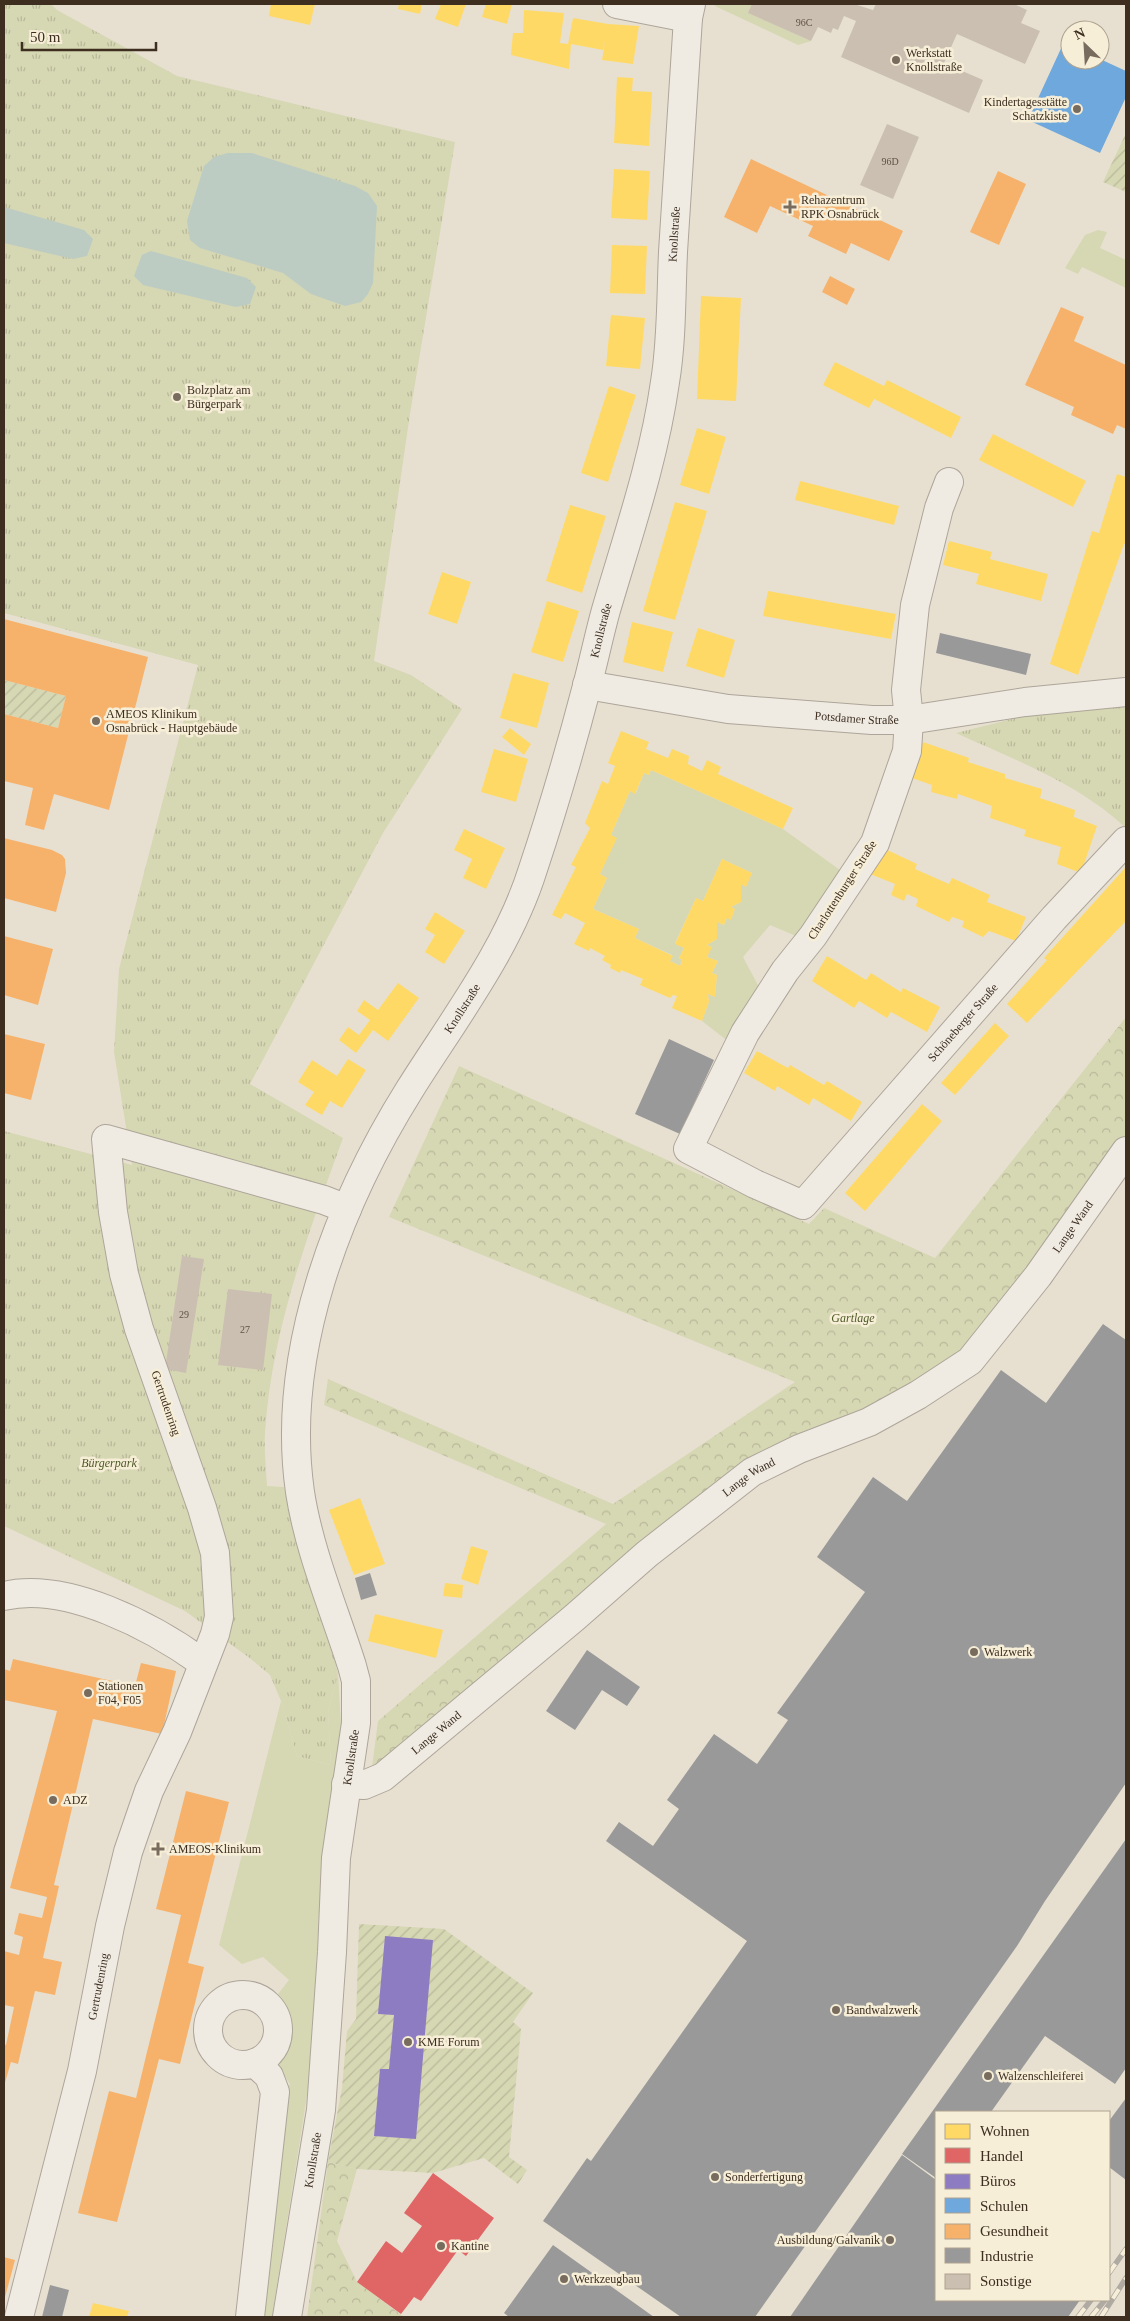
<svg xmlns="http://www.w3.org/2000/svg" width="1130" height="2321" font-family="'Times New Roman',serif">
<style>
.grass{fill:#d6d7b3}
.forest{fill:url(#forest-crowns)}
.park{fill:url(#park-tufts)}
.garden{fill:url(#garden-furrows)}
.water{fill:#bcccc2}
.homes{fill:#ffd966}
.shops{fill:#e06666}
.offices{fill:#8e7cc3}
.schools{fill:#6fa8dc}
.health{fill:#f6b26b}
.industry{fill:#999}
.building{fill:#cbbfb2}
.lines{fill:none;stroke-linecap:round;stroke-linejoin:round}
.minor-casing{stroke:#ada599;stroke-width:30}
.minor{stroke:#efebe3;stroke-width:28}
.rail-casing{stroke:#afaaa2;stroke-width:5.5}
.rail{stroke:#f7eed8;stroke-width:4;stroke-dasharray:11;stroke-linecap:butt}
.poi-dot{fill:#786c5e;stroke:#f7eed8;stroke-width:2}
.labels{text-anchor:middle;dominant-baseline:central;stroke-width:5;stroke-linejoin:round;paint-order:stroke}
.number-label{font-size:10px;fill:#605244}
.poi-label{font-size:12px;fill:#3d2e20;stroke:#f7eed8;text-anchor:start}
.street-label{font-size:12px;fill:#3d2e20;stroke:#f7eed8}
.park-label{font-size:12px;font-style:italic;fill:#4d5a26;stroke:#f7eed8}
</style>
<defs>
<pattern id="forest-crowns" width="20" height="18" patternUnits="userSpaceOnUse" patternTransform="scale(1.25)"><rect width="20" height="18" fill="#d6d7b3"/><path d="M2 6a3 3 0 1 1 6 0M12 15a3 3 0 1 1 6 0" fill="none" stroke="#b9b99a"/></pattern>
<pattern id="park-tufts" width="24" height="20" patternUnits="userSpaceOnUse" patternTransform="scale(1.25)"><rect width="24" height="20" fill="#d6d7b3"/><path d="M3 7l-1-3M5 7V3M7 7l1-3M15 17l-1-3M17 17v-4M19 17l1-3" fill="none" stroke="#b9b99a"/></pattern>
<pattern id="garden-furrows" width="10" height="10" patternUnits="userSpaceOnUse" patternTransform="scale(1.25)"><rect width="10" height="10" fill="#d6d7b3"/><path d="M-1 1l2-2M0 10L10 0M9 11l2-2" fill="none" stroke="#b9b99a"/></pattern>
</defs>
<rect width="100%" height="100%" fill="#e7e0d1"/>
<path class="grass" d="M714,4h38l-3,9 62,28 -13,4 -83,-39z
M1098,230l9,2 -7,16 26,12v28l-44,-21 -4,7 -13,-6 20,-33z
M651,770l132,59 57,41 -10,18 -34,48 -26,-11 -27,32 17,32 -31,53 -27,-21 7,-19 -1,-8 7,3 2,-22 -5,-2 6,-12 -11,-4 4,-10 -4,-2 10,-6v-17l7,3 3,-7 4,1 4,-10 -4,-2 10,-5v-18l5,2 6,-13 -30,-14 -19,42 -7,-3 -21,45 9,5 -5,10 3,2 -2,6 -10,-5 2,-6 -37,-17 4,-9 -46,-20 14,-31 -7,-4 16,-36 -5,-3 19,-44 6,2 8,-20 5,2z
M338,1674l3,50 -4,59 -12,72 -6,56 -8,159 -39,247h-15l24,-222 9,-11 -16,-24c11,-22 21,-44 4,-66l11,-14 -26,-23 -21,7 -23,-19 62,-244 16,55 34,9 -3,-53z"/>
<path class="forest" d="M1126,1017v128l-156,204 -102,62 -108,47 -389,317 7,-54 228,-197 -282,-119 4,-26 285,125 182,-122 -406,-165 70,-151 350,158 15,-16 111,50z
M328,2162l29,7 -20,72 20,41 47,35h-97z"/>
<path class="park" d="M4,4h47l6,6 120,66 278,66 -45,272 -36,247 37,14 51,34 -79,124 -133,251 93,54c-35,96 -71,191 -78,294 -1,18 1,36 2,54l17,1 8,37 35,103 11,47 -10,38 3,53 -34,-9 -16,-55 -11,-26 -19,-16 -66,-48 -181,-85v-395l128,34 -18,-113 5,-83 79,-304 -194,-52z
M1126,704v124c-48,-45 -111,-68 -170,-95l72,-18z"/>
<path class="garden" d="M1126,133v59l-23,-10z
M4,680l62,16 -8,32 -54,-14z
M359,1924l85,5 89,64 -20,29 8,7 -12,128 18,13 -9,14 -34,-26 -51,15 -76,-4 -29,-7 14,-74 5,-57 9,-12z"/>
<path class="water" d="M228,153h24l103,33 13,7 9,13 -4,77 -5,11 -7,8 -16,4 -34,-12 -28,-21 -83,-25 -10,-8 -3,-19 17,-55 10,-9z
M4,207l80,23 9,9 -6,17 -14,3 -69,-16z
M151,251l96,27 9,9 -6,17 -14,3 -93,-22 -9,-9 8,-21z"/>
<path class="homes" d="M271,4h44l-5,21 -41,-9z
M399,4h23l-2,10 -22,-5z
M441,4h25l-8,23 -23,-8z
M486,4h26l-5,20 -25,-7z
M524,10l40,3 -4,30 8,1 5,-26 35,6 31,2 -6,38 -31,-4 3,-19 -2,9 -32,-6 -2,25 -58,-14 2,-22h10z
M617,77l16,1 -1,13 20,1 -3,54 -35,-3z
M614,169l36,2 -3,49 -36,-2z
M612,245l35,1 -2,48 -35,-1z
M701,296l40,2 -5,103 -39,-2z
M611,315l34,3 -5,51 -34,-3z
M835,362l49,24 3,-6 74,37 -10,21 -77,-39 -5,9 -46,-23z
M609,386l27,9 -28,87 -27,-9z
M697,428l29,9 -17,57 -29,-9z
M993,434l93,47 -13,26 -94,-47z
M1117,474l9,3v67h-2l-46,131 -28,-11 42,-133 7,2z
M800,481l99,25 -5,19 -99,-25z
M675,502l32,9 -32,109 -32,-9z
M570,505l36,11 -24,77 -36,-12z
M949,541l43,11 -2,7 58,15 -7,27 -65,-17 3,-10 -36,-9z
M442,572l29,10 -14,42 -29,-10z
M768,591l128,23 -5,25 -128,-23z
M547,601l32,10 -16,51 -32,-10z
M632,622l41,10 -10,40 -40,-10z
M698,628l37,12 -11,38 -38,-12z
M513,673l36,10 -12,45 -37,-10z
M510,728l21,16 -7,11 -22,-18z
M621,731l28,11 -3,7 22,9 4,-9 17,7 -1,8 14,7 5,-11 14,7 -3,7 75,34 -10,21 -132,-59 -2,5 -5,-2 -9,21 -5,-3 -19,44 6,3 -17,36 7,4 -14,31 46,20 -4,9 38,18 -3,5 10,5 2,-6 -3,-2 5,-10 -9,-4 21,-46 7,3 19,-42 30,14 -6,14 -5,-3v18l-10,5 4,2 -4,11 -4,-2 -3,7 -7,-3v17l-10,6 5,2 -5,10 11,4 -6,12 5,2 -2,22 -7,-3 1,8 -7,19 -30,-13 5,-12 -4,-1 -3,3 -30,-13 3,-6 -22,-9 -1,3 -10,-5 1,-3 -9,-5 3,-4 -15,-8 -1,3 -15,-7 11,-21 -20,-10 -4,6 -9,-4 24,-48 -5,-2 19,-37 -5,-5 17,-42 6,3 7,-18 -7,-3z
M923,742l46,16 -1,4 37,12v4l37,11 -2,9 35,12 -1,7 23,9 -16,47 -24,-9 4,-17 -37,-11 2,-6 -36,-12 2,-12 -34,-12 -1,5 -26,-7 1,-7 -20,-7z
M494,749l34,10 -12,43 -35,-10z
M464,829l41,19 -19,41 -23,-11 9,-19 -18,-9z
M883,848l34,16 -2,5 34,15 3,-6 38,17 -3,7 39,15 -10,24 -27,-10 -6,6 -21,-10 2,-6 -12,-4 -3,5 -33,-16 2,-7 -11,-5 -3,7 -13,-6 4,-11 -25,-10z
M1125,868l1,53 -99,102 -20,-19 40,-44 -3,-2z
M435,912l30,19 -21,33 -19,-12 10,-17 -10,-6z
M827,956l39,24 5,-7 30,19 2,-4 37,19 -13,25 -36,-20 -4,6 -28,-17 -5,7 -42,-27z
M398,983l21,15 -31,43 -15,-11 -17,23 -17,-13 9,-13 11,8 11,-15 -13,-9 7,-11 14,10z
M995,1023l14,13 -54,59 -14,-12z
M757,1051l31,17 2,-3 34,20 3,-4 35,21 -11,19 -38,-23 -4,7 -32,-19 -2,5 -31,-18z
M348,1059l18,11 -24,38 -12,-7 -8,14 -17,-10 9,-13 -16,-10 14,-22 25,16z
M922,1104l20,17 -77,90 -20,-18z
M360,1498l25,66 -31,11 -25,-65z
M471,1546l17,5 -10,34 -17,-6z
M445,1583l18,2 -1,13 -19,-2z
M375,1614l68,16 -7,28 -68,-17z
M93,2303l36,8 -2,6h-38z"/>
<path class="shops" d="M433,2173l61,45 -28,38 -8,-6 -37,51 -7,-4 -13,17 -44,-32 29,-41 16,12 20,-27 -18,-13z"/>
<path class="offices" d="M385,1936l48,4 -17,199 -42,-3 6,-67h9l5,-54 -16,-1z"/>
<path class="schools" d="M1064,42l6,3v15l30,-1 26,12v26l-26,56 -72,-33z"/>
<path class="health" d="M751,159l152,72 -14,30 -38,-18 -5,11 -38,-18 5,-10 -43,-20 -13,27 -33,-16z
M998,171l28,13 -27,61 -29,-13z
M830,276l25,13 -8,16 -25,-13z
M1061,307l23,10 -10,24 52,24v64l-9,-4 -4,9 -42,-19 3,-8 -49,-22z
M4,619l144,38 -39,153 -55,-16 -10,36 -19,-5 8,-37 -29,-7v-67l54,14 8,-32 -62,-16z
M4,838l48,12 10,5 3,4 1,14 -10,39 -52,-14z
M4,936l49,13 -15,56 -34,-10z
M4,1034l41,10 -14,56 -27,-7z
M13,1659l122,27 6,-23 35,8 -14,63 -69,-15 -39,166 5,1 -16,72 19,4 -7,33 -20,-4 -17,73 -7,-2 -7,24v-42l2,1 8,-38 -10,-2v-54l15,4 4,-18 -9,-3 5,-21 23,5 5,-21 -37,-9 47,-177 -53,-11v-31l6,2z
M186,1791l43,11 -41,161 16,4 -24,97 -21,-5 -42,163 -39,-9 31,-122 27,7 10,-42 35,-141 -25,-6z
M4,2257l11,3 -11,41z"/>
<path class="industry" d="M940,633l91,21 -5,21 -90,-22z
M669,1039l45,21 -34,74 -45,-20z
M1103,1324l23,16v443l-81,118 -28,45 -262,371h-74l-138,-96 44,-63 4,3 156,-220 -141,-100 13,-19 34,24 26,-37 -12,-9 47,-66 43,30 31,-44 -11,-7 88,-121 -48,-35 56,-80 34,24 94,-131 45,33z
M370,1573l7,22 -16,5 -6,-22z
M587,1650l53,37 -13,19 -25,-16 -27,40 -29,-19z
M1126,1839v229l-11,16 -70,-48 -54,76h-55v66l-34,-24z
M1126,2098v82l-17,-13v-46z
M902,2155l34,25v120h144l-12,17h-278z
M553,2245l101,72h-145l-5,-4z
M50,2285l19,5 -7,27h-20z"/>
<path class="building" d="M752,4h102l19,6 3,-6h138l13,6 -6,13 19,8 -15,33 -68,-30 -13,29 39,17 -14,33 -128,-56 15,-36 -12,-5 -6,14 -5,-2 -2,5 -13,-6 -7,14 -63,-28z
M887,124l32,13 -26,62 -33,-14z
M182,1256l22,3 -18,114 -21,-4z
M228,1289l44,5 -9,76 -45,-5z"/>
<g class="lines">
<g class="minor-casing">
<g id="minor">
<path d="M617,4l71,14"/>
<path id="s1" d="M949,482l-10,26 -24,97 -9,85 3,30 -2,31 -32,92 -62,93 -28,35 -40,62 -57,116 67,35 48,21 251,-287 72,-77"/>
<path id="s2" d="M587,685l141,24 144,11h37l116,-18 101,-10"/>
<path d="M4,1596c63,-15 149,31 199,67"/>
<path id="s3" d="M346,1784l18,1 19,-8 191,-159 73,-64 105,-82 47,-23 70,-27 49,-27 52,-34 68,-85 88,-125"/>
<circle cx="243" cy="2030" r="35"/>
<path id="s4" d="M19,2317l63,-246 28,-145 18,-74 21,-61 28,-59 38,-98 4,-17 -4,-64 -13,-45 -63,-179 -15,-55 -11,-62 -7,-73 218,61 23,9"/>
<path d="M250,2317l25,-225 -6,-16 -14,-13"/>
<path id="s5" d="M287,2317l34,-207 11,-158 4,-94 20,-135v-42l-4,-15c-18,-57 -43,-115 -52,-174 -20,-139 38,-288 110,-403 44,-70 98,-140 123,-220 20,-60 38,-122 54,-183 7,-26 12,-51 19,-76 22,-75 48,-150 59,-228 7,-42 6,-87 8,-130 5,-78 10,-156 15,-234l3,-14"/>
</g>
</g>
<use href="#minor" class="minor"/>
<g class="rail-casing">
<path id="rail" d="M1109,2273l17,-24
M1078,2317l13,-17
M1091,2317l14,-17
M1101,2317l25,-39"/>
</g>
<use href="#rail" class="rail"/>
</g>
<g class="poi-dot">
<circle cx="896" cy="60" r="5"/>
<circle cx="1077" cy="109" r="5"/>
<path d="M787.5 199.5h5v5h5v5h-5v5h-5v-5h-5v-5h5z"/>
<circle cx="177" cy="397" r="5"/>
<circle cx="96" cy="721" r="5"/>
<circle cx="974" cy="1652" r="5"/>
<circle cx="88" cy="1693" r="5"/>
<circle cx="53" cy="1800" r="5"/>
<path d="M155.5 1841.5h5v5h5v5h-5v5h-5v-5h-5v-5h5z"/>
<circle cx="836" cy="2010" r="5"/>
<circle cx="408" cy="2042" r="5"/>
<circle cx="988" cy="2076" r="5"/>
<circle cx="715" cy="2177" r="5"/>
<circle cx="890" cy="2240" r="5"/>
<circle cx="441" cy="2246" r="5"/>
<circle cx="564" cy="2279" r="5"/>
</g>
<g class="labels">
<g class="number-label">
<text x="804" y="22">96C</text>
<text x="890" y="161">96D</text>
<text x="184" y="1314">29</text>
<text x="245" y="1329">27</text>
</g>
<g class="poi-label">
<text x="906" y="53">Werkstatt<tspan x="906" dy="14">Knollstraße</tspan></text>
<text x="1067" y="102" text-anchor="end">Kindertagesstätte<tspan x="1067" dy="14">Schatzkiste</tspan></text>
<text x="801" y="200">Rehazentrum<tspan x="801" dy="14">RPK Osnabrück</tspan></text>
<text x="187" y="390">Bolzplatz am<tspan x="187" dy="14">Bürgerpark</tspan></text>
<text x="106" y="714">AMEOS Klinikum<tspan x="106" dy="14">Osnabrück - Hauptgebäude</tspan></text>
<text x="984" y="1652">Walzwerk</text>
<text x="98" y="1686">Stationen<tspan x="98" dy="14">F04, F05</tspan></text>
<text x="63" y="1800">ADZ</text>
<text x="169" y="1849">AMEOS-Klinikum</text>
<text x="846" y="2010">Bandwalzwerk</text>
<text x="418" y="2042">KME Forum</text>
<text x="998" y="2076">Walzenschleiferei</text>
<text x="725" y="2177">Sonderfertigung</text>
<text x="880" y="2240" text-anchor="end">Ausbildung/Galvanik</text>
<text x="451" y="2246">Kantine</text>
<text x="574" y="2279">Werkzeugbau</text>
</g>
<g class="street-label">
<text stroke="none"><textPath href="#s5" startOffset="2170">Knollstraße</textPath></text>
<text stroke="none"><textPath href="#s5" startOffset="1765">Knollstraße</textPath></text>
<text stroke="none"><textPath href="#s2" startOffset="272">Potsdamer Straße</textPath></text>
<text transform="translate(842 890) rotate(-57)">Charlottenburger Straße</text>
<text stroke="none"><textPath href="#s5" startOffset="1360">Knollstraße</textPath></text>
<text stroke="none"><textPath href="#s1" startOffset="1102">Schöneberger Straße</textPath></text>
<text stroke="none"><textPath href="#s3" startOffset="932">Lange Wand</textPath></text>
<text transform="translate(166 1403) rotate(71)">Gertrudenring</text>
<text stroke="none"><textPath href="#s3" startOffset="512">Lange Wand</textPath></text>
<text stroke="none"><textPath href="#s3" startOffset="108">Lange Wand</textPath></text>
<text stroke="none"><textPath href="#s5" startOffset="564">Knollstraße</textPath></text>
<text stroke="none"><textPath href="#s4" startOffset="340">Gertrudenring</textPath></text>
<text stroke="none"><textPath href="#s5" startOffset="159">Knollstraße</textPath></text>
</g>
<g class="park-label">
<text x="853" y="1318">Gartlage</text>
<text x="109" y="1463">Bürgerpark</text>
</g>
</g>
<rect width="1130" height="2321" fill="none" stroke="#3d2e20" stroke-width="10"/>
<rect x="935" y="2111" width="175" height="190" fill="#f7eed8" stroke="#ada18e"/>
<rect x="945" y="2124" width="25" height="15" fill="#ffd966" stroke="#ada18e"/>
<text x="980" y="2136" font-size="15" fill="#3d2e20">Wohnen</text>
<rect x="945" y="2148" width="25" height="15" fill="#e06666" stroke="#ada18e"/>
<text x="980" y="2161" font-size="15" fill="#3d2e20">Handel</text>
<rect x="945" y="2174" width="25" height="15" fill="#8e7cc3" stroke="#ada18e"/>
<text x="980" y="2186" font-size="15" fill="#3d2e20">Büros</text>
<rect x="945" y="2198" width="25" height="15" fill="#6fa8dc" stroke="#ada18e"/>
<text x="980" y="2211" font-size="15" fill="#3d2e20">Schulen</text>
<rect x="945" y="2224" width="25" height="15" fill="#f6b26b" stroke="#ada18e"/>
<text x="980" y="2236" font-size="15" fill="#3d2e20">Gesundheit</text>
<rect x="945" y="2248" width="25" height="15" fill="#999999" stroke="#ada18e"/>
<text x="980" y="2261" font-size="15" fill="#3d2e20">Industrie</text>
<rect x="945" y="2274" width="25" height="15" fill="#cbbfb2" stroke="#ada18e"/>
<text x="980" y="2286" font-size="15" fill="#3d2e20">Sonstige</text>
<g transform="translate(1085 45) rotate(335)"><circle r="24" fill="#f7eed8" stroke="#ada18e"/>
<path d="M0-4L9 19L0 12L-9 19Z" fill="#786c5e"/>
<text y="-8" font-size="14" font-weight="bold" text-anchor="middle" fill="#3d2e20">N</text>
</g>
<path d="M22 42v8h134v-8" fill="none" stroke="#3d2e20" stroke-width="2.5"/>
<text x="30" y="42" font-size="15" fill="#3d2e20" stroke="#f7eed8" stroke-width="4" paint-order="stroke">50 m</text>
</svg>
